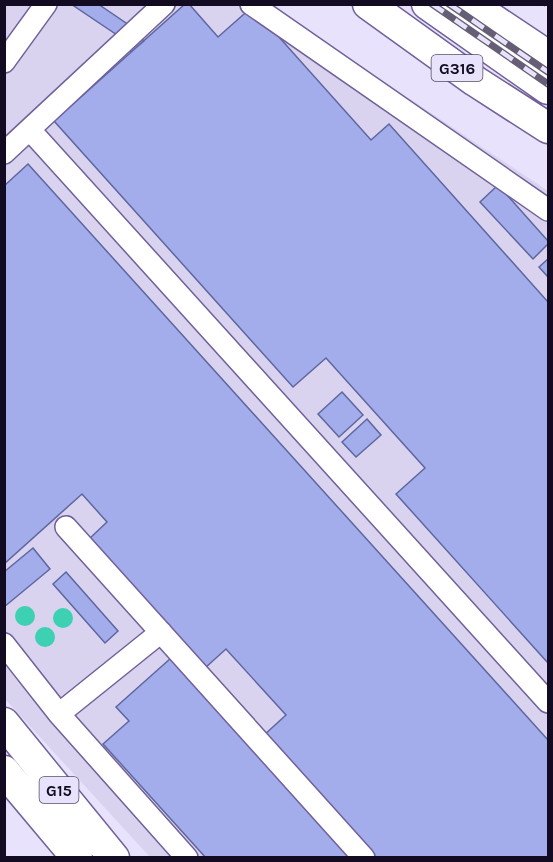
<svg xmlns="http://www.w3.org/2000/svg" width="553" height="862" font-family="Karla,sans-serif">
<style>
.built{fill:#dad3ef}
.water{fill:#3dd0b3}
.building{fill:#a3adeb;stroke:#5d669e;stroke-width:1.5}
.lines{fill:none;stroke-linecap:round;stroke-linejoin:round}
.minor-casing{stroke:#716099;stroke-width:24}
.highway-casing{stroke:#716099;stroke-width:33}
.path{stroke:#7d778f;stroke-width:2;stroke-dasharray:3 3;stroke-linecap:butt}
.minor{stroke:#fff;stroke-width:21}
.highway{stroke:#fff;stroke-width:30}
.rail-casing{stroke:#655e75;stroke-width:7}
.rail{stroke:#e8e2fc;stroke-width:4.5;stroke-dasharray:14;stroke-linecap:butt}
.labels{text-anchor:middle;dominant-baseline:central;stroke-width:4.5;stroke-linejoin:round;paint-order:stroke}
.shield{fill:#e8e2fc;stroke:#524c63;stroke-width:1.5}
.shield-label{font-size:16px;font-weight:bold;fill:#120b21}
</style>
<rect width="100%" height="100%" fill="#e8e2fc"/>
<path class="built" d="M4,5h265l279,186v666h-398l-145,-158z"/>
<path class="water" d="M15 616a10 10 0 1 1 20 0a10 10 0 1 1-20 0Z
M53 618a10 10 0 1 1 20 0a10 10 0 1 1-20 0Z
M35 637a10 10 0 1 1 20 0a10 10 0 1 1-20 0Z"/>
<path class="building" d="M71,4h27l31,21 15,16 -13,11 -14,-17z
M185,4h4l29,33 34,-30 119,133 18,-16 159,178v361l-152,-169 29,-26 -99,-110 -33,29 -239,-266z
M28,164l520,576v118h-174l-111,-122 23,-21 -60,-66 -21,19 -117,-128 19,-18 -25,-28 -78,70v-378z
M498,185l50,56v3l-15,15 -53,-57z
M548,259v18l-9,-10z
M342,392l21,23 -24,22 -21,-23z
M367,419l14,16 -25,22 -14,-15z
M33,548l17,21 -46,38v-35z
M66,572l52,59 -13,12 -52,-59z
M171,658l181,200h-146l-103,-114 26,-23 -13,-14z"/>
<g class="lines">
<g class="minor-casing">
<path id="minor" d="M251,4l297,206
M4,62l42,-58
M30,130l518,572
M4,153l160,-149
M66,527l298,331
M4,644l55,70 128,144
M59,714l102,-82"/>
</g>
<g class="highway-casing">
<path id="highway" d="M368,4l107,77 73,47
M427,4l121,85
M470,4l78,52
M4,723l110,135
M4,771l73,87"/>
</g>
<path class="path" d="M543,4l5,4"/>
<use href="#minor" class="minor"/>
<use href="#highway" class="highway"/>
<g class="rail-casing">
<path id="rail" d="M432,4l116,80
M449,4l99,68"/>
</g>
<use href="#rail" class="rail"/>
</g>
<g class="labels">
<g class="shield">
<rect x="431.5" y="55" width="51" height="26" rx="4.5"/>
<rect x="39.5" y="777" width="39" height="26" rx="4.5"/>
</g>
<g class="shield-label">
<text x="457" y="68">G316</text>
<text x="59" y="790">G15</text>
</g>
</g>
<rect width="553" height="862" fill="none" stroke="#120b21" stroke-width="12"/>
</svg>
